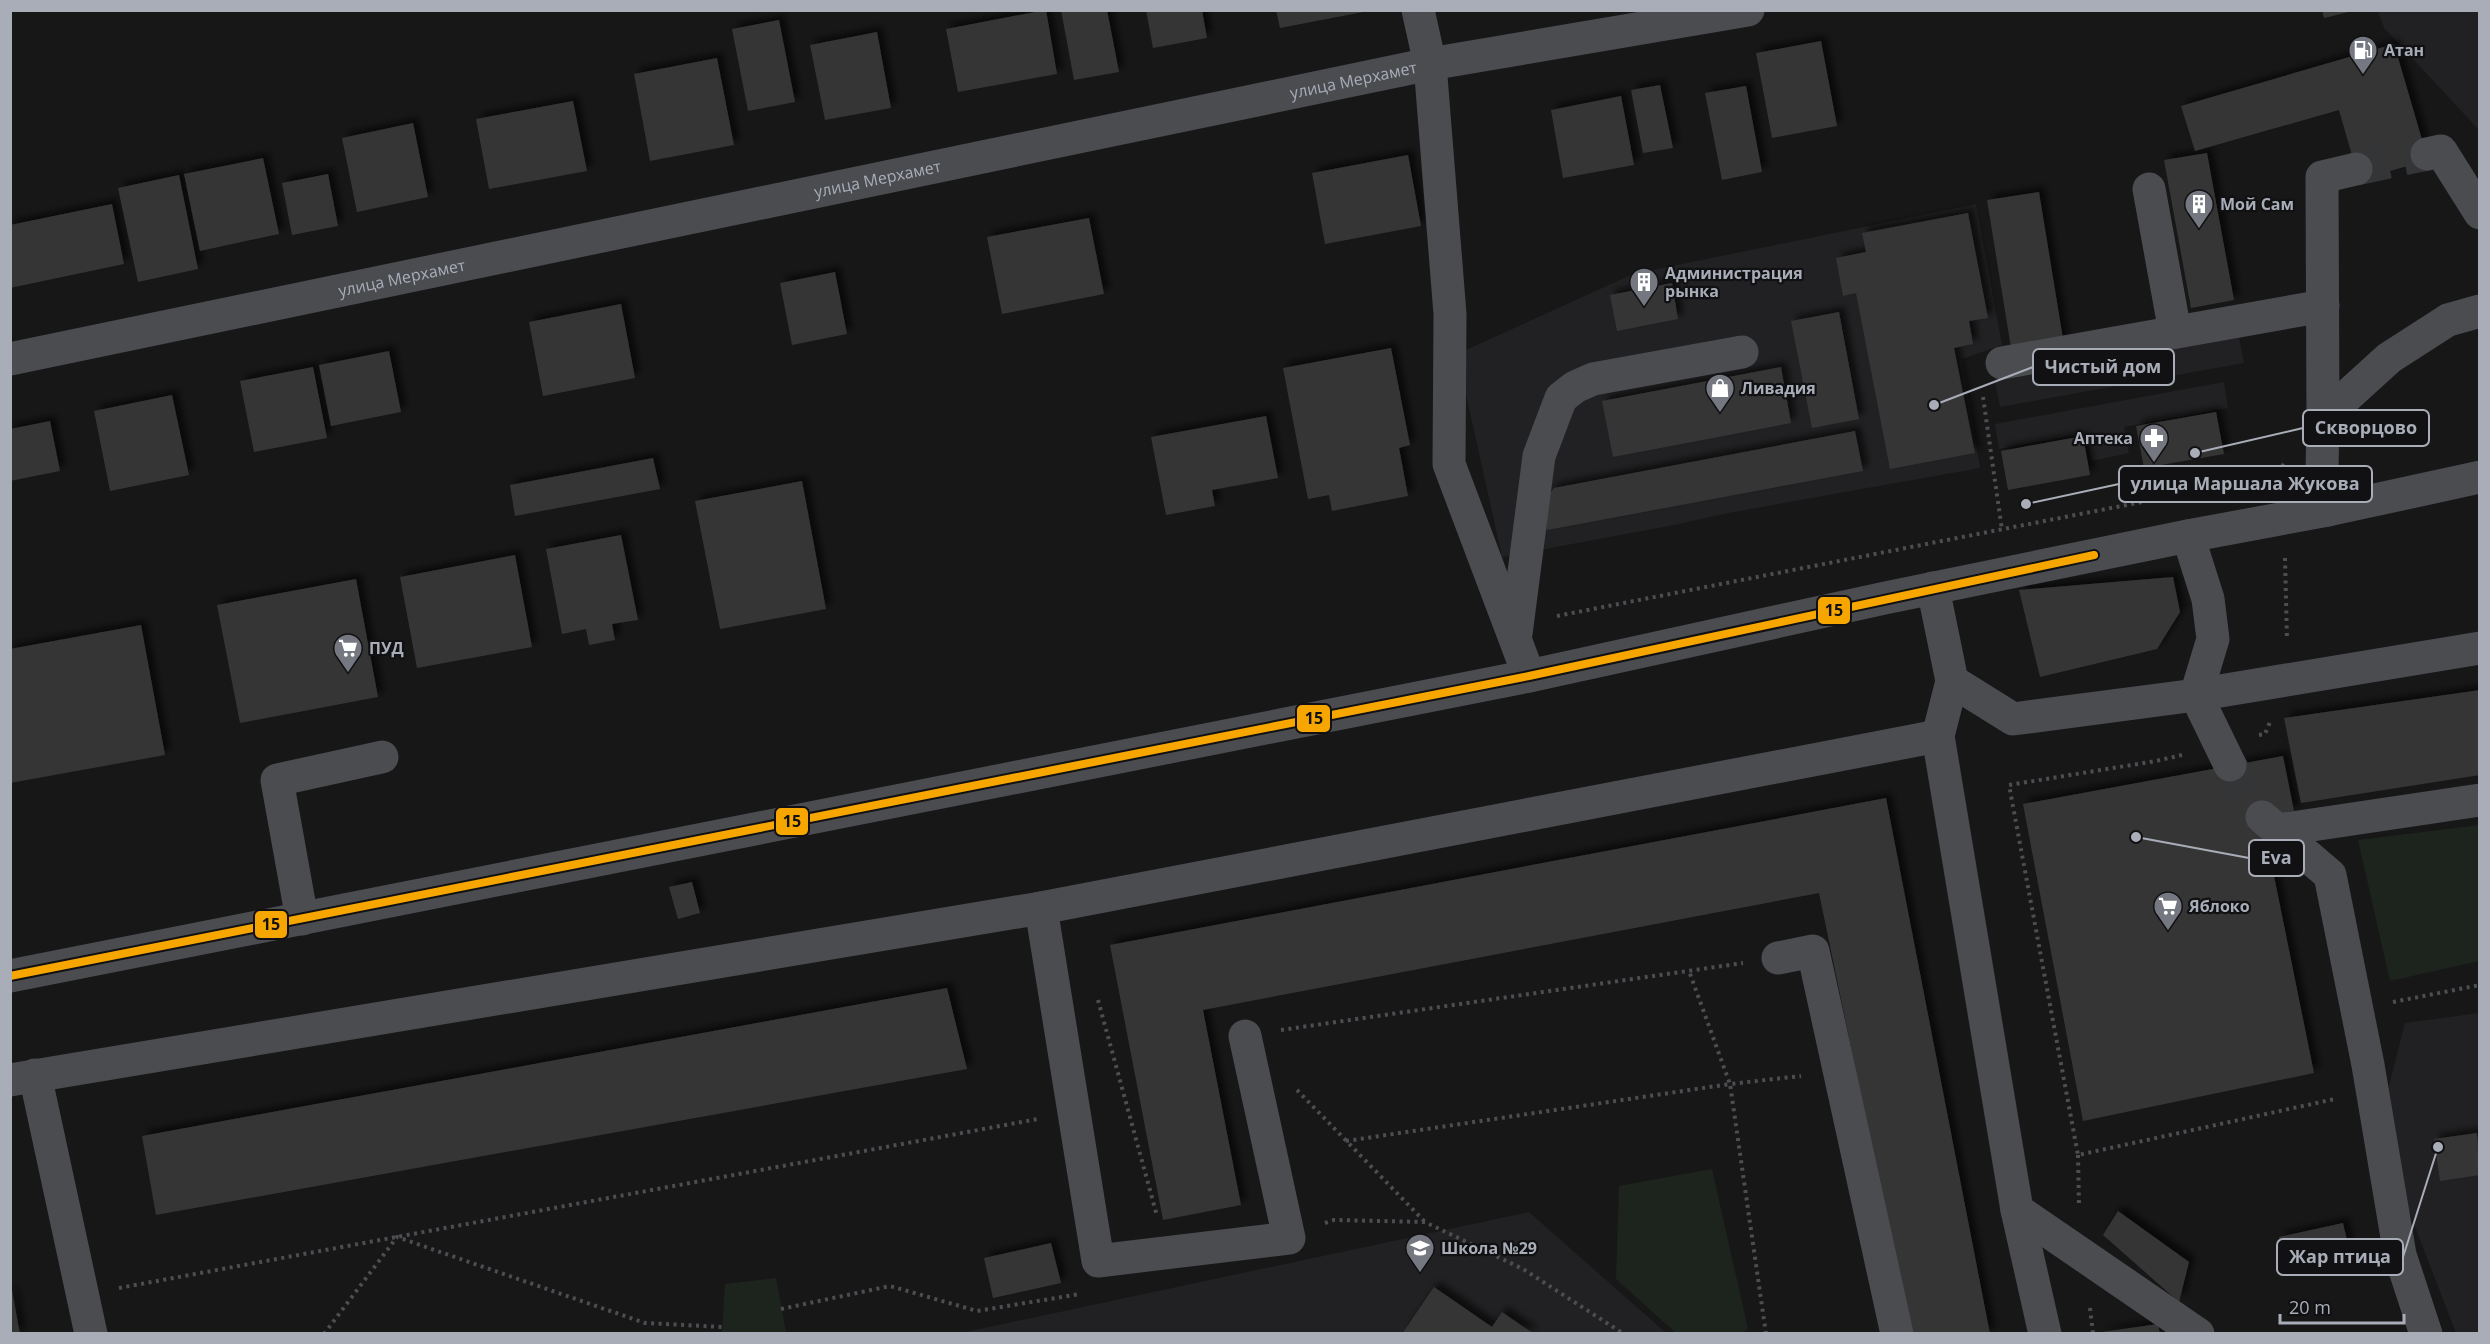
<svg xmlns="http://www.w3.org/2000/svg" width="2490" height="1344" font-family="'Open Sans',sans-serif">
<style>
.built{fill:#212123}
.green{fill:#1d241e}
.building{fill:#353536;filter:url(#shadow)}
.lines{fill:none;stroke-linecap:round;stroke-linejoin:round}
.minor-tunnel{stroke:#343537;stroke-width:33;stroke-dasharray:33 16;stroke-linecap:butt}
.path{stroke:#4d4e52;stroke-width:4;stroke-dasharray:3 4.5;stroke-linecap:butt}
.minor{stroke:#4b4c50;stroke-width:33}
.bus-1-casing{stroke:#111113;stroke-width:12}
.bus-1{stroke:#f7a600;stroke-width:8}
.labels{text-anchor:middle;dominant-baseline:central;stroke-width:4.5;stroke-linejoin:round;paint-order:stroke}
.poi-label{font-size:16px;font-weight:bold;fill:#a8adb8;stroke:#111113;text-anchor:start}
.street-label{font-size:16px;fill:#a8adb8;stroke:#111113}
.leader{fill:none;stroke:#a8adb8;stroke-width:2}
.callout-dot{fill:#a8adb8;stroke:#111113;stroke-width:2}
.callout{fill:#111113;stroke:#a8adb8;stroke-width:2}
.callout-label{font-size:18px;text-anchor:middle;font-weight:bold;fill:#a8adb8}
.line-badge{stroke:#111113;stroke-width:2}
.pale-badge-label{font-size:16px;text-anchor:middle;font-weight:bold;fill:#111}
</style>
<defs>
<filter id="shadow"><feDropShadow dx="5.5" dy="-5.5" stdDeviation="3" flood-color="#0009"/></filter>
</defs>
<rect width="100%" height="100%" fill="#171717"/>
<path class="built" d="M2378,11h101v119l-95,-102z
M1976,204l26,141 -40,14 18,109 -252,45 -54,12 -172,32 -45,-203 176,-80z
M2238,332l6,31 -244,44 -6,-31z
M2224,382l4,26 -104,19 5,26 -37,8 -6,-28 -87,16 -4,-25z
M2479,1013v320h-23l-49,-127 -19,-117 17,-66z
M1529,1212l137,121 -710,1z"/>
<path class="green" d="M2479,825v136l-89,20 -32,-141z
M1712,1169l36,160 -8,4h-64l-60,-54 3,-93z
M776,1278l10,55h-64l3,-49z"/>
<path class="building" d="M1046,10l11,64 -99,18 -12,-63z
M1061,10h46l12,62 -45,8z
M1146,10h56l5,28 -54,10z
M1276,10h87v2l-83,16z
M2322,10h31v1l-29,7z
M779,20l16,82 -47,9 -16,-82z
M877,32l14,76 -66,12 -15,-75z
M1821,41l16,85 -65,12 -16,-85z
M2394,44l34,116 -69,20 -20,-70 -144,41 -14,-45z
M717,58l17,87 -84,16 -16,-87z
M1660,85l13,63 -30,5 -12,-63z
M1746,86l16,86 -40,8 -17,-87z
M1621,96l13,69 -71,13 -12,-68z
M573,101l14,70 -98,18 -13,-70z
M413,123l15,74 -71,15 -15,-74z
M2207,153l27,147 -43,8 -27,-148z
M1408,155l13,71 -96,18 -13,-71z
M263,158l16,76 -79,17 -16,-77z
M328,174l10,52 -46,9 -10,-52z
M179,175l19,94 -60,13 -20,-94z
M2039,192l25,153 -52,9 -25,-154z
M112,204l12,60 -114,24v-63z
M1968,213l20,105 -19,3 4,23 -19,4 21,105 -85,16 -34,-176 -13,3 -7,-38 30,-6 -4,-19z
M1089,218l15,76 -102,20 -15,-77z
M835,272l12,62 -55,11 -12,-62z
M1672,283l6,36 -61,12 -7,-36z
M621,304l14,74 -92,18 -14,-74z
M1839,312l20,107 -47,9 -21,-107z
M1391,348l19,97 -11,3 9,48 -76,15 -3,-16 -21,4 -25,-131z
M389,351l12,61 -70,14 -12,-61z
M313,367l14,71 -73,14 -14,-71z
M1781,367l10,56 -178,34 -11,-56z
M172,395l17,80 -79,16 -16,-80z
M2216,412l8,42 -80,14 -8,-42z
M1266,416l12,62 -66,12 3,16 -49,9 -15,-78z
M50,421l10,50 -50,10v-52z
M1855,431l8,40 -316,59 -5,-26 12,-16z
M2083,436l7,39 -82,15 -7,-39z
M653,458l7,31 -145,27 -5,-31z
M802,481l24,128 -106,20 -25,-128z
M621,535l17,85 -26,4 3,16 -26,5 -3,-16 -24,5 -16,-85z
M515,555l17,92 -115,21 -17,-91z
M2173,577l7,35 -23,37 -117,28 -21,-87z
M356,579l22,118 -138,26 -23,-118z
M141,625l24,130 -155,28v-134z
M2480,690v85l-179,28 -17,-85z
M2283,756l11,55 -32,6 52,256 -231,48 -60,-317z
M1886,798l104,536h-85l-53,-282 -33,-159 -616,117 38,195 -78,15 -53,-275z
M692,882l8,31 -22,6 -9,-32z
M947,988l20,81 -811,146 -14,-79z
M2477,1133l3,42 -40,6 -6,-42z
M2118,1211l71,51 -10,40 -76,-67z
M2343,1223l8,35 -64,14 -8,-35z
M1051,1243l10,40 -68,15 -9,-40z
M1434,1287l58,40 10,-15 32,22h-132z
M10,1290h2l8,44h-10z
M2158,1324l2,10h-58v-2z"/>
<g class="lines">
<path class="minor-tunnel" d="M2356,169l71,-15
M2230,765l32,52"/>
<path class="path" d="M1983,397l19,133
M2285,558l2,82
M1557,616l703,-137 15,-5 9,-10
M2259,735l6,-1 5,-12
M2182,755l-26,6 -147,24 69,370 257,-56
M1098,1000l59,216
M2393,1002l87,-17
M1281,1030l462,-67
M1297,1090l128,132
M1346,1141l384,-57 -41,-113
M2078,1155l1,50
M1325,1223l9,-3 91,2 98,47 101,65
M119,1288l919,-169
M2090,1308l3,26
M781,1309l109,-23 87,25 103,-17
M324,1334l73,-97 248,86 78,4
M1766,1334l-36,-250 71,-8"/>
<g class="minor">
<path d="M1418,10l12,54 20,250 -1,150 80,212"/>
<path d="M2427,154l14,-3 39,62"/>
<path d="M2149,189l26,143"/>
<path id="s1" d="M10,359l1420,-295 318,-54"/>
<path d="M2002,363l321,-57"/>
<path d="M2323,418l-1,-241 34,-8"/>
<path d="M2328,510l-6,-39 1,-53 66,-60 59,-38 32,-9"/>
<path d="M1933,588l19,93 61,38 183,-24 17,-56 -5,-40 -20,-63"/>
<path d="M1516,634l23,-178 22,-58 14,-11 18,-8 149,-27"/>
<path d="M1952,681l-14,55 79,474 28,124"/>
<path d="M2230,765l-34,-70 284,-47"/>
<path d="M2262,817l68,58 38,190 32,190 26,79"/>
<path d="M2278,830l202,-30"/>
<path d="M1041,908l57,353 191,-23 -44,-202"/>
<path d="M302,919l-25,-139 105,-23"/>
<path d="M1778,958l35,-7 84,383"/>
<path d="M10,976l1519,-300 356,-78 303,-62 140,-26 152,-33"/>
<path d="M35,1075l56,259"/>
<path d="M10,1080l1031,-172 897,-172"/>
<path d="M2017,1210l181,124"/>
</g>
<g class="bus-1-casing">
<path id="bus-1" d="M10,976l1519,-300 565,-121"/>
</g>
<use href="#bus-1" class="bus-1"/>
</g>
<defs>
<g id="fuel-pin" transform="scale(1.5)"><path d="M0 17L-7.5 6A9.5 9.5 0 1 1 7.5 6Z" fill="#757880" stroke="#111113"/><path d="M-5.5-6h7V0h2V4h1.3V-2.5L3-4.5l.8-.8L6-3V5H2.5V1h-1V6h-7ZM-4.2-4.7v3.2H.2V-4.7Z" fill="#fff"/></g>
<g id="building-pin" transform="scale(1.5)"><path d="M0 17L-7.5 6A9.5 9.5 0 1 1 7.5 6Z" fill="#757880" stroke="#111113"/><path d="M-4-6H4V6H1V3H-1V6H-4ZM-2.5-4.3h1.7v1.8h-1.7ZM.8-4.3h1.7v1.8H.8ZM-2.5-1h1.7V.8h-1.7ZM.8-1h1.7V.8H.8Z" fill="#fff"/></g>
<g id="shop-pin" transform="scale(1.5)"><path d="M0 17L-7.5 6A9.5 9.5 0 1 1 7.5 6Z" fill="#757880" stroke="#111113"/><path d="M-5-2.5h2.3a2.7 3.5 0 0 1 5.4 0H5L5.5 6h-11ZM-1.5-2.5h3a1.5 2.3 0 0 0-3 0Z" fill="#fff"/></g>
<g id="pharmacy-pin" transform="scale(1.5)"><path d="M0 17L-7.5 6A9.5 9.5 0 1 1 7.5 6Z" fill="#757880" stroke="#111113"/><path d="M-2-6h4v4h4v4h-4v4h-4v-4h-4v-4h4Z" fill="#fff"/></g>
<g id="supermarket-pin" transform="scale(1.5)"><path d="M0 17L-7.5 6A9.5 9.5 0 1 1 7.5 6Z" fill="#757880" stroke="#111113"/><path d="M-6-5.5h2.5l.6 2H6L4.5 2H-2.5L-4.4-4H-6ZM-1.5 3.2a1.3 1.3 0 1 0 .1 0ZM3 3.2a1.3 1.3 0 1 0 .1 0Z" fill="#fff"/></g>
<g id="school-pin" transform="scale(1.5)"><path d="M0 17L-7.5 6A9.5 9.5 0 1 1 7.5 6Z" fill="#757880" stroke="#111113"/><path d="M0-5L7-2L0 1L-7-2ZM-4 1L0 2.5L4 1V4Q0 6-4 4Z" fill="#fff"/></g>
</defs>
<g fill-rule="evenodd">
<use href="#fuel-pin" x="2363" y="50"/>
<use href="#building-pin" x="2199" y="204"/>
<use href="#building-pin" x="1644" y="282"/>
<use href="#shop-pin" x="1720" y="388"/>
<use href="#pharmacy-pin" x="2154" y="438"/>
<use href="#supermarket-pin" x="348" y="648"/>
<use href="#supermarket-pin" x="2168" y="906"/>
<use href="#school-pin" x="1420" y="1248"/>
</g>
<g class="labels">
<g class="poi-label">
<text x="2384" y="50">Атан</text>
<text x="2220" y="204">Мой Сам</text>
<text x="1665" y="273">Администрация<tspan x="1665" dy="18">рынка</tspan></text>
<text x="1741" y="388">Ливадия</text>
<text x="2133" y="438" text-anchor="end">Аптека</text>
<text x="369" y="648">ПУД</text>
<text x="2189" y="906">Яблоко</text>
<text x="1441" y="1248">Школа №29</text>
</g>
<g class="street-label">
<text stroke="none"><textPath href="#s1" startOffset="1372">улица Мерхамет</textPath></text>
<text stroke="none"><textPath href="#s1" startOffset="886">улица Мерхамет</textPath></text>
<text stroke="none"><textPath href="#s1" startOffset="400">улица Мерхамет</textPath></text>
</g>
</g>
<path class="leader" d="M1934 405L2033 367M2195 453L2303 428M2026 504L2119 484M2136 837L2249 858M2438 1147L2403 1257"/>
<g class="callout-dot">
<circle cx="1934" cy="405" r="6"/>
<circle cx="2195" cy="453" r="6"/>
<circle cx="2026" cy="504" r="6"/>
<circle cx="2136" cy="837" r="6"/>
<circle cx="2438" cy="1147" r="6"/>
</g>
<g class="callout">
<rect x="2033" y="349" width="141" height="36" rx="6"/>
<rect x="2303" y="410" width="126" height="36" rx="6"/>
<rect x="2119" y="466" width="253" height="36" rx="6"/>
<rect x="2249" y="840" width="55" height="36" rx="6"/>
<rect x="2277" y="1239" width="126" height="36" rx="6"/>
</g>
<g class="callout-label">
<text x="2103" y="373">Чистый дом</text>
<text x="2366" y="434">Скворцово</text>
<text x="2245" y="490">улица Маршала Жукова</text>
<text x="2276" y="864">Eva</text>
<text x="2340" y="1263">Жар птица</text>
</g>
<g class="line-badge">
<rect x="1817" y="596" width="34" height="29" rx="6" fill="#f7a600"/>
<rect x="1296" y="704" width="35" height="29" rx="6" fill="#f7a600"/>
<rect x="775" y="807" width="34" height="29" rx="6" fill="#f7a600"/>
<rect x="254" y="910" width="34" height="29" rx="6" fill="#f7a600"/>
</g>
<g class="pale-badge-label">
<text x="1834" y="616">15</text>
<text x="1314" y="724">15</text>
<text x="792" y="827">15</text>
<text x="271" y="930">15</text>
</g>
<rect width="2490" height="1344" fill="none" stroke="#a8adb8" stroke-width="24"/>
<path d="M2280 1314v9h124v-9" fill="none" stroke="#a8adb8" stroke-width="3"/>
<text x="2289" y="1314" font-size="18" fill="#a8adb8" stroke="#111113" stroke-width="4.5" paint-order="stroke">20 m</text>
</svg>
